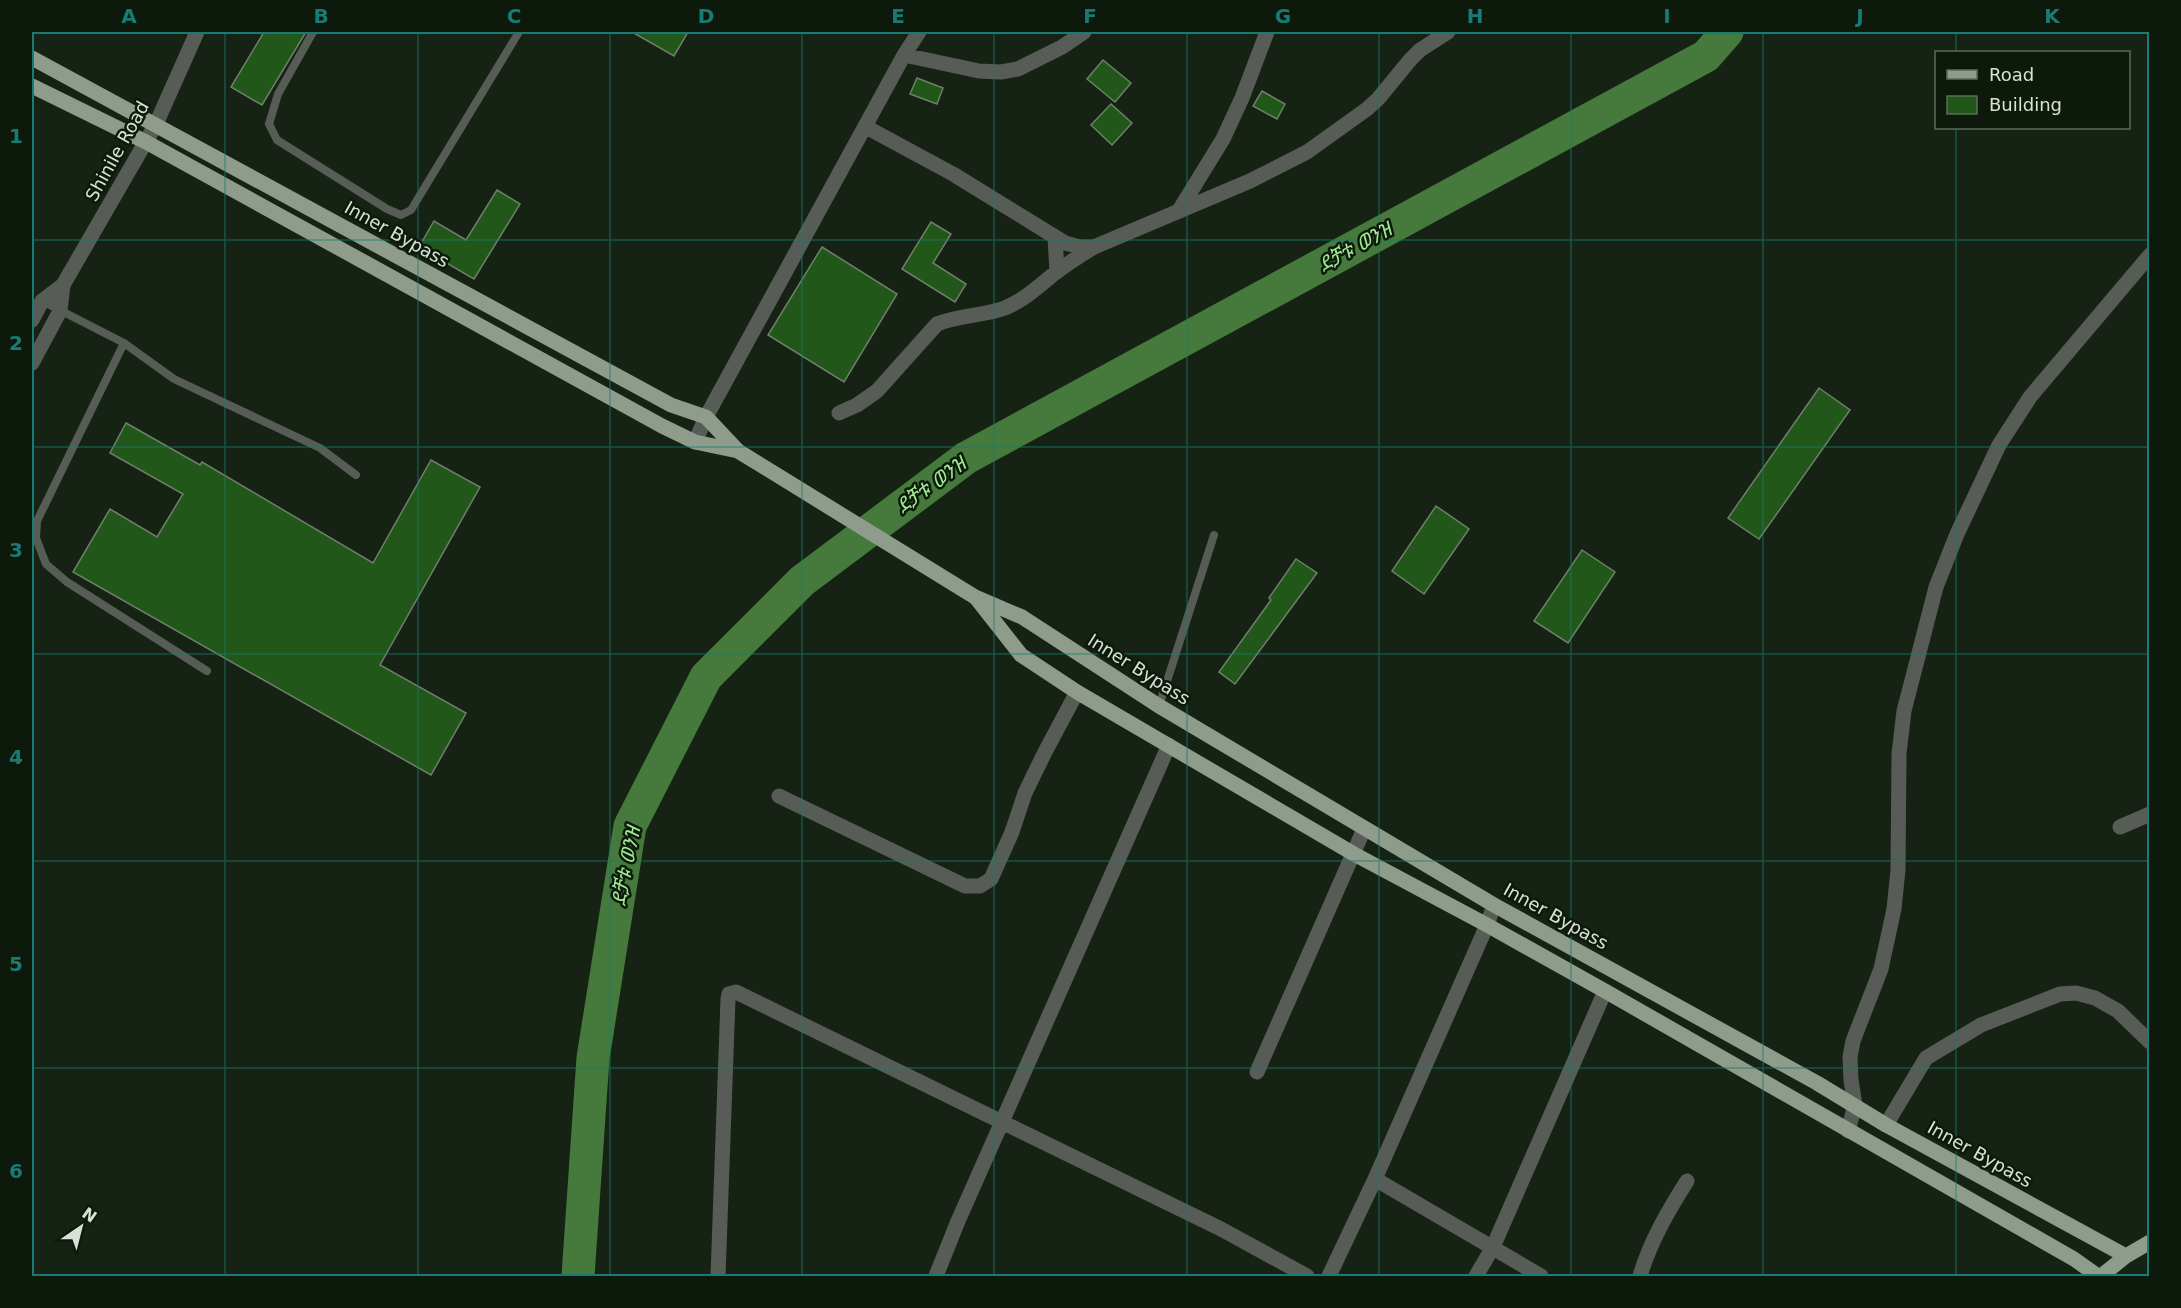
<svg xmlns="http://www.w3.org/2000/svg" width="2181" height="1308" font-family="'DejaVu Sans','Noto Sans Ethiopic',sans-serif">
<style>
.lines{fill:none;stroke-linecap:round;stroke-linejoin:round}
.river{stroke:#457a3c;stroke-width:33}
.building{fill:#215718;stroke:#707f6d;stroke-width:1.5}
.service{stroke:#575d56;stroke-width:8}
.minor{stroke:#575d56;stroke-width:15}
.tertiary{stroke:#575d56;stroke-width:15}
.primary{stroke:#8f9c8c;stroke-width:15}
.grid{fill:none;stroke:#197b73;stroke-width:1.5;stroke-opacity:0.55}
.labels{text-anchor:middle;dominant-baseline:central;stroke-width:5;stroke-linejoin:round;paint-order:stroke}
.street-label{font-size:18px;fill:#d8e1d6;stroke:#0d1a0b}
.water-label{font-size:20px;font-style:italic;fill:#9fea92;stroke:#0d1a0b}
.neatline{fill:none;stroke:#197b73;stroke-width:2}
.grid-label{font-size:20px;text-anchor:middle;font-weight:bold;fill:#197b73}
</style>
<rect width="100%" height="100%" fill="#162314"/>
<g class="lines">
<path class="river" d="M578,1276l15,-218 37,-232 76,-149 96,-96 164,-123 740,-402 21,-24"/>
</g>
<path class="building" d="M264,32h42l-44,73 -31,-18z
M632,32h56l-14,24z
M1103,60l28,23 -16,19 -28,-23z
M917,78l26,10 -6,16 -27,-10z
M1262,91l23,13 -8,15 -24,-13z
M1111,104l21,19 -20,22 -21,-20z
M497,190l23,14 -46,75 -55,-32 15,-26 32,19z
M931,222l20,12 -18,29 33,21 -11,18 -53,-33z
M822,247l75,47 -53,88 -76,-47z
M1819,388l31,22 -91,129 -31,-21z
M126,423l74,42 2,-3 171,101 58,-103 49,27 -100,178 86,48 -35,62 -358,-203 37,-63 47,28 26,-43 -73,-41z
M1436,506l33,23 -45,65 -32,-23z
M1582,550l33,22 -47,71 -34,-22z
M1296,559l21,14 -82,111 -16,-12 52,-72 -2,-2z"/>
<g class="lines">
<path class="service" d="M313,32l-35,62 -9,30 8,16 110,69 14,6 10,-5 108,-178
M42,301l82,42 50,36 146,69 36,27
M124,343l-87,178 -1,17 10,26 21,18 140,89
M1159,706l55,-171"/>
<path class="minor" d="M904,55l75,16 22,1 17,-3 44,-22 22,-15
M156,124l41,-92
M866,127l87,47 112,69 15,4h14l156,-66 57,-29 60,-43 11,-10 32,-39 10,-10 28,-18
M1180,209l43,-70 19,-41 25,-66
M1055,237l2,35
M839,413l18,-8 20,-14 60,-67c21,-9 46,-8 68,-16 19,-8 34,-22 50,-35 12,-9 26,-18 39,-26
M695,442l11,-25 198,-362 15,-23
M779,796l186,90h15l11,-7 21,-47 13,-39 20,-41 32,-60
M2120,827l30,-13
M1257,1072l107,-243
M1886,1125l40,-67 55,-33 79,-31 16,-1 19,5 23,13 32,31
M1848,1131l7,-26 -4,-25 -1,-23 3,-16 28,-72 13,-60 4,-39 1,-116 5,-43 32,-124 21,-53 42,-89 31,-48 120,-142
M1375,1179l166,97
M718,1276l10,-277 1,-5 7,-2 485,237 86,47
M936,1276l22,-55 211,-476
M1329,1276l46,-97 112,-254 7,-20
M1476,1276l17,-29 112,-256
M1640,1276c10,-34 28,-65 47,-95"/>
<path class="tertiary" d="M32,320l10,-19 21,-16
M32,363l28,-52 3,-26 93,-161"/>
<path class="primary" d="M32,58l639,347 35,12 32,34 237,146 47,20 137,89 335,199 323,178 69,42 240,131
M32,86l114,56 516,284 33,16 43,9
M977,599l44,56 56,37 277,162 133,71 118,66 469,268 24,17
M2101,1276l25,-20 24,-14"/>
</g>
<path class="grid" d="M225,32v1244M418,32v1244M610,32v1244M802,32v1244M994,32v1244M1187,32v1244M1379,32v1244M1571,32v1244M1763,32v1244M1956,32v20M1956,128v1148M32,240h2118M32,447h2118M32,654h2118M32,861h2118M32,1068h2118"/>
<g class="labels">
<g class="street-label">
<text transform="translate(117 151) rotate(-61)">Shinile Road</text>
<text transform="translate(397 234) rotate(29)">Inner Bypass</text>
<text transform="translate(1139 669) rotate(32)">Inner Bypass</text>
<text transform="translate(1556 916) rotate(29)">Inner Bypass</text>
<text transform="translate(1980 1154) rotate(29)">Inner Bypass</text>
</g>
<g class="water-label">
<text transform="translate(1355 247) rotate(-29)">ደቻቱ ወንዝ</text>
<text transform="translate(931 485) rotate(-36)">ደቻቱ ወንዝ</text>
<text transform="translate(626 866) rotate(-79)">ደቻቱ ወንዝ</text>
</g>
</g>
<rect width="2181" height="1308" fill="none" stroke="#0d1a0b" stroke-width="66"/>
<rect x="1935" y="51" width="195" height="78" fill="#0d1a0b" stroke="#5e6a5c" stroke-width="1.5"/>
<rect x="1947" y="70" width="30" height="9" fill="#8f9c8c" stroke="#5e6a5c" stroke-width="1.5"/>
<text x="1989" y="81" font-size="18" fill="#d8e1d6">Road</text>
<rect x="1947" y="96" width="30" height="18" fill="#215718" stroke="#5e6a5c" stroke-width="1.5"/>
<text x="1989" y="111" font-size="18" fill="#d8e1d6">Building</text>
<g transform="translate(81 1227) rotate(35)" stroke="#0d1a0b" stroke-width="4.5" paint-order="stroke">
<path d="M0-4.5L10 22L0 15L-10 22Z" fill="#d8e1d6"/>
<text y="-9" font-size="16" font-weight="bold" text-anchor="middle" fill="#d8e1d6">N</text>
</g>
<rect x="33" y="33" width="2115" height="1242" class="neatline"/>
<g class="grid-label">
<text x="129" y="23">A</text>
<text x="321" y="23">B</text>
<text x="514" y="23">C</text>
<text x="706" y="23">D</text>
<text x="898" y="23">E</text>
<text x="1090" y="23">F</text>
<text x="1283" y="23">G</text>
<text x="1475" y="23">H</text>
<text x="1667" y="23">I</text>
<text x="1860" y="23">J</text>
<text x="2052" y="23">K</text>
<text x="16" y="143">1</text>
<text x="16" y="350">2</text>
<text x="16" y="557">3</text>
<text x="16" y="764">4</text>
<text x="16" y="971">5</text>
<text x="16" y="1178">6</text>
</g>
</svg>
